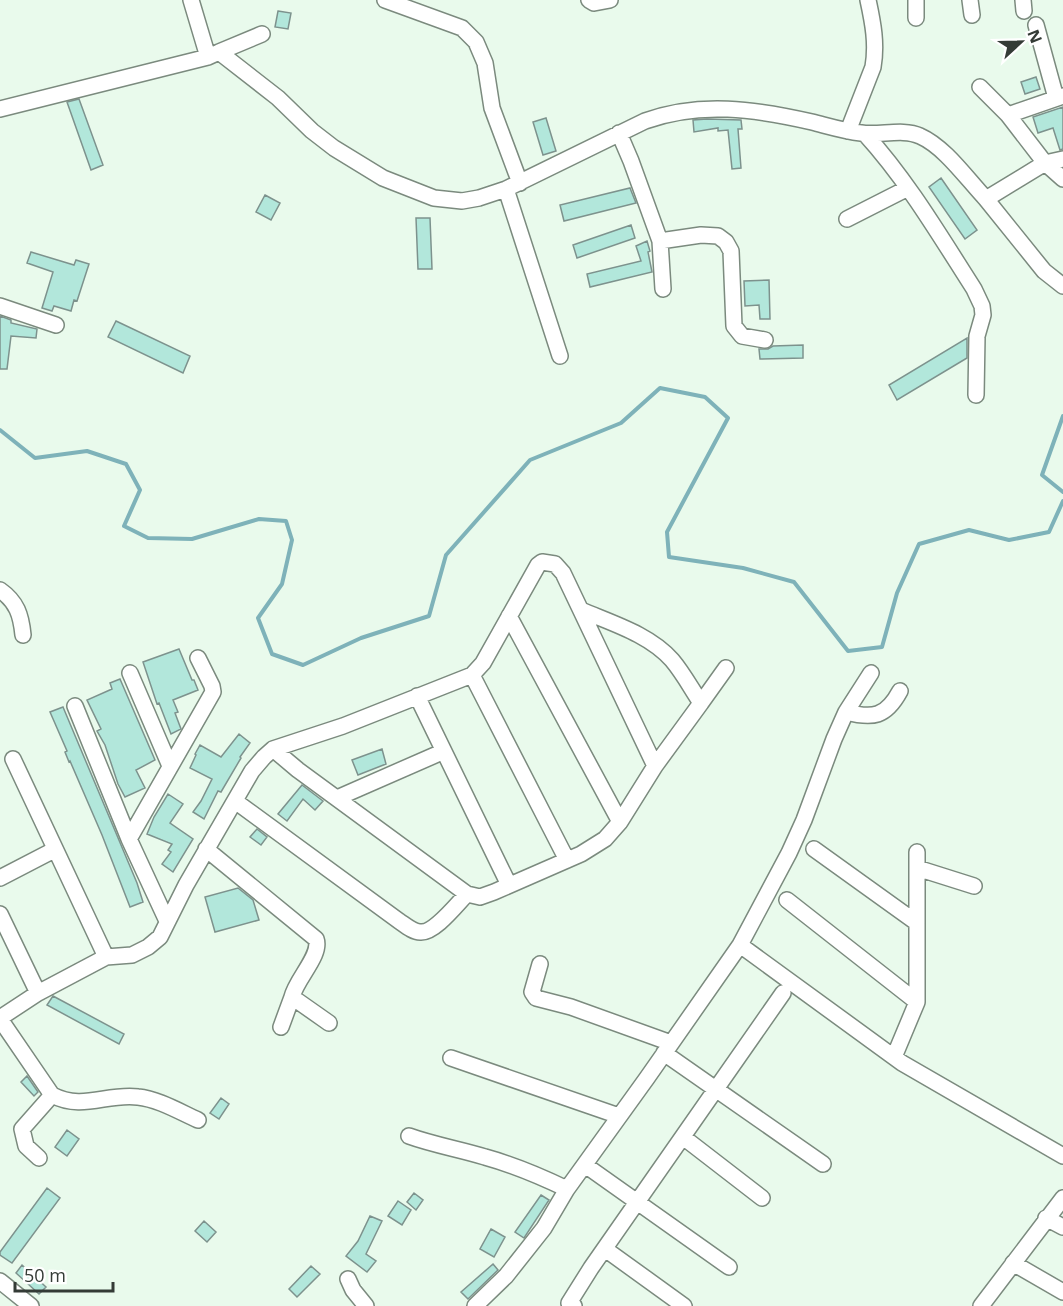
<svg xmlns="http://www.w3.org/2000/svg" width="1063" height="1306" font-family="'Open Sans',sans-serif">
<style>
.lines{fill:none;stroke-linecap:round;stroke-linejoin:round}
.stream{stroke:#7eb2b9;stroke-width:4}
.building{fill:#b2e7db;stroke:#7d928d;stroke-width:1.5}
.street-casing{stroke:#7b8a7e;stroke-width:18}
.street{stroke:#fff;stroke-width:15}
</style>
<rect width="100%" height="100%" fill="#e9faec"/>
<g class="lines">
<path class="stream" d="M1063,416l-21,59 21,17
M0,430l35,28 52,-7 39,13 14,26 -16,36 24,12 44,1 67,-20 27,2 6,19 -10,44 -24,34 14,36 31,11 58,-27 68,-22 17,-61 84,-95 91,-37 39,-35 45,9 23,21 -61,114 2,25 74,11 51,14 54,69 34,-4 15,-54 22,-49 50,-14 40,10 40,-8 14,-31"/>
</g>
<path class="building" d="M278,11l13,2 -3,16 -13,-2z
M1036,77l4,12 -15,5 -4,-12z
M79,99l24,66 -12,5 -24,-68z
M1063,107v42l-3,1 -7,-22 -15,5 -5,-16z
M546,118l10,33 -13,4 -10,-33z
M707,119l34,1 1,9h-4l3,39 -9,1 -4,-39 -10,1v-3l-24,4 -1,-12z
M941,178l36,52 -12,9 -36,-52z
M630,188l6,15 -72,18 -4,-16z
M265,195l15,8 -9,17 -15,-8z
M416,218h14l2,51h-14z
M631,225l4,13 -58,20 -4,-13z
M647,241l3,10 -2,1 4,20 -62,15 -3,-13 54,-13 -5,-15z
M31,252l43,13 2,-5 13,4 -12,37 -3,-1 -3,11 -17,-5 -2,5 -10,-3 11,-36 -26,-9z
M769,280l1,39h-10l-1,-14 -14,1 -1,-25z
M0,316l11,4v3l26,6 -1,9 -25,-2 -4,33h-7z
M116,321l74,35 -7,17 -75,-36z
M967,338v20l-70,42 -8,-15z
M803,345v13l-43,1 -1,-10h9l5,-3z
M179,649l13,31h2l4,10 -25,10 5,12 -3,1 6,16 -10,5 -12,-31 -2,1 -14,-42z
M120,679l35,81 -19,10 9,18 -20,9 -7,-13 -13,-39 -8,-14 4,-2 -14,-29 25,-11 -2,-6z
M63,707l74,176 6,19 -13,5 -28,-72 -32,-74 -1,1 -4,-10 2,-1 -17,-39z
M239,734l11,9 -10,14 1,1 -20,34 -3,-1 -14,28 -11,-7 8,-11 11,-22 -22,-11 6,-13 -1,-1 5,-9 21,12z
M382,749l4,15 -28,11 -6,-15z
M302,785l21,16 -8,9 -12,-11 -16,22 -9,-7z
M168,794l15,10 -13,19 23,16 -20,33 -11,-8 9,-12 -3,-2 4,-6 -25,-10 7,-17z
M257,829l10,8 -6,8 -11,-8z
M238,888l15,12 6,20 -44,12 -10,-35z
M53,996l71,38 -5,10 -72,-39z
M27,1076l11,16 -4,4 -13,-14z
M221,1098l8,6 -10,15 -9,-6z
M67,1130l12,9 -12,17 -12,-9z
M47,1188l13,10 -48,65 -12,-8v-3z
M414,1193l9,7 -7,10 -9,-8z
M541,1195l8,5 -25,38 -9,-6z
M398,1201l13,9 -9,15 -14,-9z
M370,1216l12,5 -16,33 10,7 -9,11 -21,-16 12,-15z
M204,1221l12,11 -9,10 -12,-11z
M491,1229l14,8 -11,20 -14,-8z
M493,1264l5,6 -30,29 -7,-7z
M22,1265l24,22 -7,7 -23,-21z
M311,1266l9,8 -23,23 -8,-8z"/>
<g class="lines">
<g class="street-casing">
<path id="street" d="M191,0l17,57
M385,0l77,28 14,14 9,21 7,45 28,75
M589,0l5,3 16,-3
M916,0v18
M970,0l2,15
M1023,0l1,11
M1036,25l20,73
M262,34l-43,18 59,46 34,33 22,17 49,30 51,20 28,3 17,-3 27,-9 139,-68c55,-20 110,-12 167,1 16,4 32,9 49,11 18,3 42,-5 59,3 25,11 47,43 66,63l59,-36 18,-4
M980,87l28,28 55,-19
M0,109l208,-52 11,-5
M1008,115l37,48 18,16
M848,131l25,-64c4,-23 0,-44 -5,-67
M619,133l12,28 29,80 41,-6 17,1 8,6 5,9 3,75 8,10 23,4
M865,134c42,46 75,102 109,155l8,17 1,9 -6,21 -1,59
M506,189l54,167
M986,199l58,72 19,15
M847,219l61,-31
M660,241l3,48
M0,306l56,19
M0,590c17,12 21,25 23,45
M509,616l111,206
M130,673l40,93
M472,675l95,185
M417,696l92,189
M701,703l25,-35
M75,706l54,133 38,82
M846,712l25,-39
M13,759l93,198
M337,798l105,-46
M235,801l164,120c6,4 14,11 21,11 14,2 37,-28 47,-38l-169,-124 -25,-21
M129,839l84,-147 -1,-6 -14,-28
M206,849l110,90c6,16 -20,40 -24,58l37,26
M814,849l103,74
M917,868l57,18
M0,878l54,-28
M467,894l13,3 14,-5 87,-38 24,-15 15,-17 35,-56 46,-63c-10,-15 -18,-30 -29,-43 -23,-26 -61,-37 -91,-50
M787,900l130,102
M0,914l38,79
M740,945l162,118 161,93
M540,964l-8,28 4,6 35,9 100,36
M0,1018l38,-25 68,-36 26,-2 16,-8 12,-10 26,-52 66,-114 12,-14 9,-8 70,-23 129,-51 11,-12 55,-98 4,-3 13,2 8,9 92,193
M0,1019l52,76c31,16 54,-2 86,2 20,2 42,15 60,23
M281,1027l11,-30
M664,1053l159,111
M894,1057l23,-55v-150
M451,1058l168,58
M409,1136c25,9 50,13 76,21 29,8 55,19 82,32
M683,1137l79,61
M39,1158l-13,-12 -4,-17 30,-34
M585,1165l144,102
M1046,1218l17,9
M605,1249l79,57
M1013,1263l50,29
M348,1279l5,11 13,16
M0,1281l31,25
M475,1306l31,-30 38,-48 23,-39 80,-111 93,-133 49,-92 15,-33 30,-81 12,-27c27,7 40,5 54,-21
M574,1306l-5,-3 22,-35 192,-275
M981,1306l82,-108"/>
</g>
<use href="#street" class="street"/>
</g>
<g transform="translate(1021 42) rotate(68)" stroke="#ffffff" stroke-width="4.5" paint-order="stroke">
<path d="M0-4.5L10 22L0 15L-10 22Z" fill="#343b36"/>
<text y="-9" font-size="16" font-weight="bold" text-anchor="middle" fill="#343b36">N</text>
</g>
<path d="M15 1282v9h98v-9" fill="none" stroke="#343b36" stroke-width="3"/>
<text x="24" y="1282" font-size="18" fill="#343b36" stroke="#ffffff" stroke-width="4.5" paint-order="stroke">50 m</text>
</svg>
